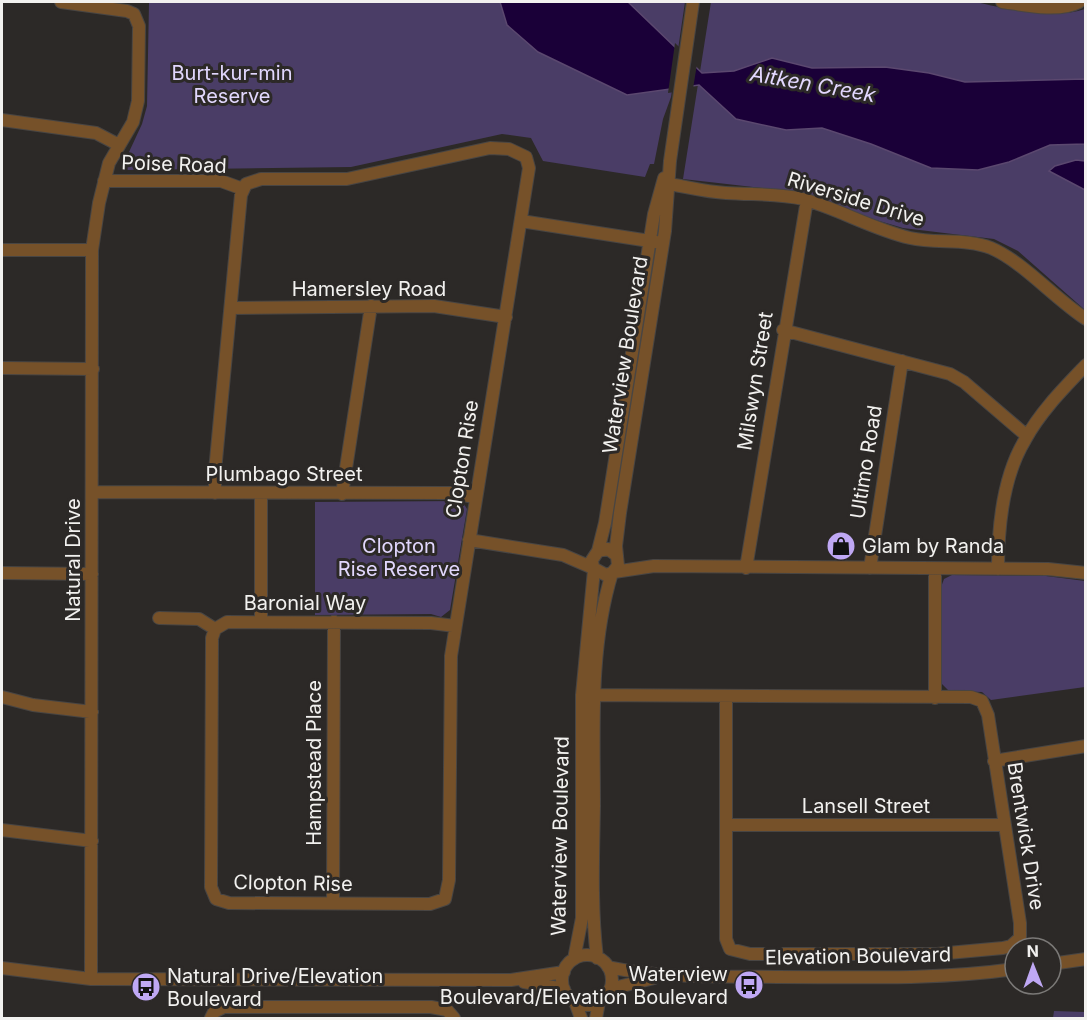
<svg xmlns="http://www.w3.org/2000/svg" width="1087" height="1020" font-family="Inter,sans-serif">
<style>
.green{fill:#4a3d66}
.water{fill:#1a0038;stroke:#5b486f;stroke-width:1.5}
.pier{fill:#2c2927}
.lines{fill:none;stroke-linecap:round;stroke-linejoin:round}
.minor-casing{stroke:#484543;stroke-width:14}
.minor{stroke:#765129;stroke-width:12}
.labels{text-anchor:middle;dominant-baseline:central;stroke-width:6;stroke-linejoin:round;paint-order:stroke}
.park-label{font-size:20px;fill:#e1d7fd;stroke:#2c2927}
.street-label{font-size:20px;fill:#f2f1ef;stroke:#2c2927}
.poi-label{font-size:20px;fill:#f2f1ef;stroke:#2c2927;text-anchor:start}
.water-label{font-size:21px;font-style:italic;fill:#e3d8ff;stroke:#2c2927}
</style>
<rect width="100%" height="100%" fill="#2c2927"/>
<path class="green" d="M139,2h546l-14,95 -8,22 -9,45h-4l-5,13 -102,-16 -12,-23 -29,-4 -151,33 -225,3 -3,-5 19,-41 5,-18 2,-103z
M711,2h266c29,8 80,17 108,7v301l-67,-59 -24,-12 -91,-11 -44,-13 -55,-22 -121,-14z
M462,501l5,8 -17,101 -9,7 -10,-3 -116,1v-113z
M952,575l94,1 39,5v106l-94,13 -9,-8 -33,-1 -8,-8 -1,-8v-85l4,-11z
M1054,1011l31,1v6h-32z"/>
<path class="water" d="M500,2h128l74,71 32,-2 38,-13 40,10 73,-1 44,6 36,9 120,-3v65l-35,1 -41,17 -31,8 -47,-2 -60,-24 -49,-16 -36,2 -50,-11 -37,-34 -72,10 -89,-43 -31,-27z
M1076,160l9,1v29l-36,-19 6,-5z"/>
<path class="pier" d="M675,43l22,21 -4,25 -25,4z"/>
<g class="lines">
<g class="minor-casing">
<path id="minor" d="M61,2l66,9 7,3 5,12 -1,75 -5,21 -24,41 -10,40 -7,47 -1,729
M1002,2c21,3 57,11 77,0
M2,120l94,13 23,12
M104,181h117l22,8
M663,183c21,3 41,9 63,10 26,2 51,0 77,6 36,10 69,30 107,39 26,6 56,0 81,10 31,13 64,51 95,71
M521,221l135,21
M2,250h90
M231,308l203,-2 72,11
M783,330l167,44 14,8 63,54
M2,368l91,1
M93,492l358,1 24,4
M261,494v128
M342,494l29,-188
M469,540l94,15 30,13
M598,551l7,-28 49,-309 10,-36
M616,555l-8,-6 -10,2 -6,9 1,8 13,7 6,-2 6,-7 -2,-20 4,-33 45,-282 5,-70 23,-159
M746,568l61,-368
M870,568l32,-207
M998,569c0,-41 5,-93 27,-129 15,-28 39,-52 61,-75
M614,572l40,-6 394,3 38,4
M2,573l90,1
M159,618l40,1 16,10
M215,629l-3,9 -1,249 5,12 13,4 201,1 15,-5 4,-19 2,-224 78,-488 -3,-11 -17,-8 -19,-1 -143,31h-86l-15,5 -5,11 -26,276v22
M215,629l12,-7 204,1 24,3
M582,695l389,2 11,4 6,14 32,208v15l-9,8 -8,2 -66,6h-187l-20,-5 -4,-10v-243
M2,697l31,8 59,7
M935,698v-129
M994,761l92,-15
M726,825h279
M2,830l90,11
M333,903l1,-281
M562 980a25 25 0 1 1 50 0a25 25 0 1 1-50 0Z
M597,958c-6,-50 -4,-101 -3,-152 0,-77 -5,-158 18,-233
M574,959l8,-41v-223l12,-125
M1051,964l35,-5
M608,967c56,12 113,9 169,10 79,0 159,3 238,-8
M2,968l89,11 420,1 53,-8
M524,982l40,7
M610,989l44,-11
M575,1002l6,16
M211,1018l3,-6 10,-5h207l16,3 7,8
M596,1018l3,-16"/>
</g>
<use href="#minor" class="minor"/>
</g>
<defs>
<g id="shop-disc" transform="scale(1.5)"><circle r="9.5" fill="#bfa8f4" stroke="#2c2927"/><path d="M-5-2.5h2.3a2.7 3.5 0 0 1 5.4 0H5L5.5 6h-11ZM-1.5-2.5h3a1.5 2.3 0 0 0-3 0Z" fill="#111"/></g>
<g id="bus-disc" transform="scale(1.5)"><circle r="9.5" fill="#bfa8f4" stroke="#2c2927"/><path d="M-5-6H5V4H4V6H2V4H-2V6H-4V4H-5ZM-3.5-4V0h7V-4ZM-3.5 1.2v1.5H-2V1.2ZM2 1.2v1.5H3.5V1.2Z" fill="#111"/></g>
</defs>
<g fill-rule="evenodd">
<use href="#shop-disc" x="841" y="546"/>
<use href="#bus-disc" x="749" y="985"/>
<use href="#bus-disc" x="146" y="987"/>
</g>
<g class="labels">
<g class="park-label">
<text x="232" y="73">Burt-kur-min<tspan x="232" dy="23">Reserve</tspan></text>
<text x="399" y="546">Clopton<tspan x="399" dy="23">Rise Reserve</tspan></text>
</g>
<g class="street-label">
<text transform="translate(174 164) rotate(2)">Poise Road</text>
<text transform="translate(856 199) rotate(17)">Riverside Drive</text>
<text x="369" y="289">Hamersley Road</text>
<text transform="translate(625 355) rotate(-81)">Waterview Boulevard</text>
<text transform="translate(755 381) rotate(-81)">Milswyn Street</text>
<text transform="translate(462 459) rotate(-81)">Clopton Rise</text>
<text transform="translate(866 462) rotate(-81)">Ultimo Road</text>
<text x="284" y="474">Plumbago Street</text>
<text transform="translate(73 560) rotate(-90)">Natural Drive</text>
<text x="305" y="603">Baronial Way</text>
<text transform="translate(314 763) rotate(-90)">Hampstead Place</text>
<text x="866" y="806">Lansell Street</text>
<text transform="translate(560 836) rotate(-89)">Waterview Boulevard</text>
<text transform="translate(1026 836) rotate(81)">Brentwick Drive</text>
<text transform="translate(293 883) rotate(1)">Clopton Rise</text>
<text transform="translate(858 956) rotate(-1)">Elevation Boulevard</text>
</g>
<g class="poi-label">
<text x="862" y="546">Glam by Randa</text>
<text x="728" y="974" text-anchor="end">Waterview<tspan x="728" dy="23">Boulevard/Elevation Boulevard</tspan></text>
<text x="167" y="976">Natural Drive/Elevation<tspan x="167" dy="23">Boulevard</tspan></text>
</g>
<g class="water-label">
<text transform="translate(813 84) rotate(10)">Aitken Creek</text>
</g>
</g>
<rect width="1087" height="1020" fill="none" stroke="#f2f1ef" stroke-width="6"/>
<g transform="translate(1033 966) rotate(359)"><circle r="28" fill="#2c2927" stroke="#7b7977" stroke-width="1.5"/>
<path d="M0-4.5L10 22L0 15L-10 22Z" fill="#bfa8f4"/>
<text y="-9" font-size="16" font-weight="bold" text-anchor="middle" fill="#f2f1ef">N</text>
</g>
</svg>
